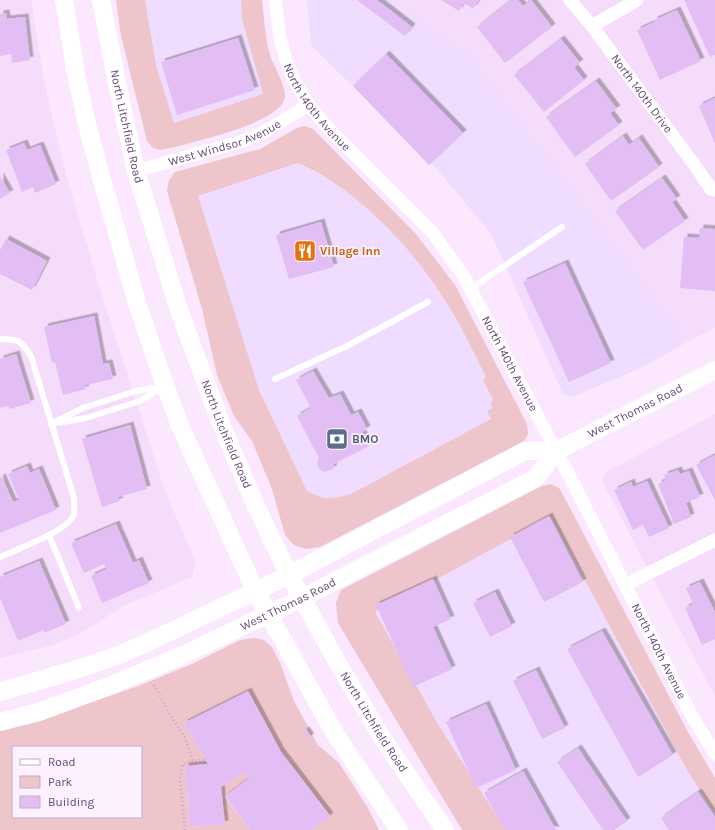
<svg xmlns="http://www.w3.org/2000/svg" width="715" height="830" font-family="Karla,sans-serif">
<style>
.residential{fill:#f5dcfb}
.commercial{fill:#efdcfe}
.green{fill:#edc5cb;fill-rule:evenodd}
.building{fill:#e2bef5;filter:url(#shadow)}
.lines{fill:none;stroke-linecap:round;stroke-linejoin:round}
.path{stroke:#c6a0db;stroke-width:2.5;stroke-dasharray:1 3;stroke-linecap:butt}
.service{stroke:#fff;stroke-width:6}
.minor{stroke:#fff;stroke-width:13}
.secondary{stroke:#fff;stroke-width:18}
.labels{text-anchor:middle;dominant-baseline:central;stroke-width:3.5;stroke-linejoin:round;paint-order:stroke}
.street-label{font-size:12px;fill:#674a7a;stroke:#fdf0ff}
.food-label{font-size:12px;font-weight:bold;fill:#c56008;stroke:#fdf0ff;text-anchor:start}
.service-label{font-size:12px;font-weight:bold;fill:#4e5e75;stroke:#fdf0ff;text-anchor:start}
</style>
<defs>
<filter id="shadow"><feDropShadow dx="3.5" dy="-3.5" stdDeviation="0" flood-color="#0004"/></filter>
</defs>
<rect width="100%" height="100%" fill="#fbe8fe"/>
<path class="residential" d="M0,0h31l14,86 22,92 34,114 64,199 31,71 -4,15 -68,29 -43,27 -28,12 -53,13z
M390,0h325v328l-28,14 -217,-286z
M715,414v283l-113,-216 4,-9z"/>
<path class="commercial" d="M145,0h96l1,19 21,75 -89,29 -18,-58z
M307,0h83l80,56 217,286 -44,25 -71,30 -9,-3 -72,-160 -54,-65 -126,-124z
M298,163l31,16 46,35 27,27 26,34 21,31 38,72 -4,2 10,21 -2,18 -140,75 -19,5 -13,-2 -12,-6 -48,-101 -62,-194z
M551,517l137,255 27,41v17h-209l-67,-104 -64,-114 64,-34z"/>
<path class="green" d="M116,0h29l11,65 18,58 89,-29 -21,-75 -1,-19h21c2,18 3,37 8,55 4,12 14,27 15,40 2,28 -101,49 -123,55l-9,-2 -6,-7 -26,-105z
M305,126l8,3 103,105 39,51 72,139 1,10 -4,7 -204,106 -14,2 -12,-4 -9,-10 -13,-46 -20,-48 -18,-25 -17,-41 -15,-66 -35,-118 2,-11 6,-8 85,-23 37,-21zM298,163c10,5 22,10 32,17 49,33 87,75 118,125 14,23 26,48 38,72l-3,3 10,20 -3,3 3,5 -6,3 4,8 -140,75c-19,5 -26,7 -44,-3l-48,-101 -61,-194z
M551,484l9,5 128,243 27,46v35l-27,-41 -137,-255 -112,61 -64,34 64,114 67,104h-44l-124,-207 -2,-20 5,-13 201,-104z
M255,638l9,2 8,7 9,18 13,36 24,44 21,18 29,45 11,22h-67l18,-15 -49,-63 -33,-61 -64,32 24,41 -23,3 5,60 34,-3 -3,-37 23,-14 5,5 -24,19 25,33h-250v-100l72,-21 69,-24 53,-22 46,-23zM13,747h128v70h-128z"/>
<path class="building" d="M357,0h20l35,27 -7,9z
M441,0h38l-6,9 -9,-6 -5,8z
M511,0h7l5,6 8,-6 21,27 -47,36 -28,-36z
M684,0h31v55l-5,2z
M677,10l24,51 -41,19 -23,-50 18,-8 -1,-2z
M6,13l1,6 18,-2 5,43 -18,3 -1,-9 -11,2v-42z
M238,38l17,52 -78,25 -16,-53z
M561,39l19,24 -6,4 10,13 -40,32 -30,-37z
M386,54l77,79 -34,32 -76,-79z
M596,81l21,28 -7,4 9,12 -44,32 -29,-40z
M715,98v45l-16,-37z
M623,136l6,9 10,-7 20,29 -48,34 -26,-37z
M24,143l3,7 13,-5 16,39 -21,9 -2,-6 -11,5 -16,-42z
M0,176l10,17 -10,6z
M662,178l15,21 -5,3 13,19 -42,29 -28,-39z
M321,222l13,45 -45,12 -13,-44z
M700,228l15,1v62l-35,-3 4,-51 15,1z
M6,239l41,22 -15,29 -32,-16v-24z
M565,263l46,100 -42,19 -46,-100z
M94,316l9,48 6,-1 4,16 -28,6 1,4 -23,6 -8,-33 -3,1 -8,-36z
M16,354l15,49 -21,6 -2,-3 -8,2v-49z
M313,371l16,27 11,-4 11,21 7,-3 9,17 -5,3 7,14 -35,18 -1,5 -9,3 -5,-3 -2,-7 2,-4 -22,-42 14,-8 -15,-28z
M130,425l17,64 -29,8 2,4 -18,6 -20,-68z
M715,455v45l-19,-35z
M27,466l3,7 9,-4 17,41 -56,23v-55l2,-1 11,25 6,-2 -11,-26z
M678,470l2,4 9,-3 11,26 -14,6 5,14 -17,7 -16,-40 8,-4 -2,-5z
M647,481l22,47 -20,9 -6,-12 -10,5 -19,-40 17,-8 2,5z
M549,516l34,66 -39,20 -34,-65z
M116,524l17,39 6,-3 10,23 -47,20 -11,-27 16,-7 -3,-5 -20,9 -13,-30z
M39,561l27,63 -22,9v-3l-26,11 -18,-43v-21z
M433,579l18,40 -18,8 19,42 -39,18 -37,-82z
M700,582l15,30v27l-13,6 -17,-37 8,-4 -7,-16z
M495,592l17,34 -22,11 -17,-34z
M602,631l71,124 -35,22 -71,-128z
M536,670l29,58 -23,11 -29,-58z
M248,691l33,61 49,64 -18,14h-62l-25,-34 24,-18 -5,-5 -23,14 4,37 -35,3 -5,-61 23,-2 -24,-41z
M486,704l30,66 -40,18 -30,-66z
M306,730l5,7 -4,2 -4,-7z
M578,748l49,73 -13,9h-11l-46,-68z
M523,771l33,59h-51l-21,-37z
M698,792l17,25v13h-46l-8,-12z"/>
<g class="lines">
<path class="path" d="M154,685l18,33 13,20 8,23 12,-2
M185,830l-5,-51 3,-15 10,-3"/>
<path class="service" d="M470,289l92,-62
M0,339c18,0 21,1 31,17l43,142c0,5 1,11 0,16 -5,17 -57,35 -74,43
M275,379l72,-33 81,-44
M165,386l-25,15 -54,17 -35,6 32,-16 53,-17z
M49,535l30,73"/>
<g class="minor">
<path id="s1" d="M275,0l5,37 6,24 10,23 13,21 23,28 29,28 71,71 31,43 109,206 120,235 23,38"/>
<path id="s2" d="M570,0l22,26 104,141 15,22 4,1"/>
<path d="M592,26l45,-26"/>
<path id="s3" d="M136,171l104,-29 24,-10 45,-27"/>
<path d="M625,585l90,-45"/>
</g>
<g class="secondary">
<path d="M64,0l12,73 10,47 16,60 35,123 23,68 20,55 76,166 78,140 65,98"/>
<path id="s4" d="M101,0l15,78 20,93 44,142 42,113 33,78 34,71 51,92 43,72 62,91"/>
<path id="s5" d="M0,692l78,-23 41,-14 40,-18 130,-62 236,-124h31l159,-81"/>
<path id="s6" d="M0,722l39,-10 73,-27 71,-30 119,-57 234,-120 20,-27"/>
</g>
</g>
<defs>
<g id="restaurant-square" transform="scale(1.15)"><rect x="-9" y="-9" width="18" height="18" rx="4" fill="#e8710a" stroke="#fdf0ff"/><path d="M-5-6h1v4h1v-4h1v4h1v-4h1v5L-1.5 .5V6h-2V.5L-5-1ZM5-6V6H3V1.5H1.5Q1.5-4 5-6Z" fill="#fff"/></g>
<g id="bank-square" transform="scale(1.15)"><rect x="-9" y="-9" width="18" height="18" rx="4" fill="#5c6f8a" stroke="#fdf0ff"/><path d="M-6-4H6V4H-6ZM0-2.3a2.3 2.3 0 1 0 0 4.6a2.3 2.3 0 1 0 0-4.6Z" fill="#fff"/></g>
</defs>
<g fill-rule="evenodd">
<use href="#restaurant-square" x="305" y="251"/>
<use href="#bank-square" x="337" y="439"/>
</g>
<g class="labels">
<g class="street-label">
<text stroke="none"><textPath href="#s2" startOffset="118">North 140th Drive</textPath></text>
<text stroke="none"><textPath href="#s1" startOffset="118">North 140th Avenue</textPath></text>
<text stroke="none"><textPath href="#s4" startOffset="129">North Litchfield Road</textPath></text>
<text stroke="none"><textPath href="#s3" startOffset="93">West Windsor Avenue</textPath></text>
<text stroke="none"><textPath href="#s1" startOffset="442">North 140th Avenue</textPath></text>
<text stroke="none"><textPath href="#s5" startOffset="699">West Thomas Road</textPath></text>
<text stroke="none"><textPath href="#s4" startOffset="453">North Litchfield Road</textPath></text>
<text stroke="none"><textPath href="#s6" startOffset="312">West Thomas Road</textPath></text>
<text stroke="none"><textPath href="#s1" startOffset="766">North 140th Avenue</textPath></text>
<text stroke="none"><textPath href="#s4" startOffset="777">North Litchfield Road</textPath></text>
</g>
<g class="food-label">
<text x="320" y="251">Village Inn</text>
</g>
<g class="service-label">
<text x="352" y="439">BMO</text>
</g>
</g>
<rect x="12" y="746" width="130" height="72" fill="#fdf0ff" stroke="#c1aeca"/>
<rect x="20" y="759" width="20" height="6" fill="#ffffff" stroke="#c1aeca"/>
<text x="48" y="766" font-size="12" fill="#674a7a">Road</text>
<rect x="20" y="776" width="20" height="12" fill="#edc5cb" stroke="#c1aeca"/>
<text x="48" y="786" font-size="12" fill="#674a7a">Park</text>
<rect x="20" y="796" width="20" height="12" fill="#e2bef5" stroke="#c1aeca"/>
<text x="48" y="806" font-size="12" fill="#674a7a">Building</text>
</svg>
